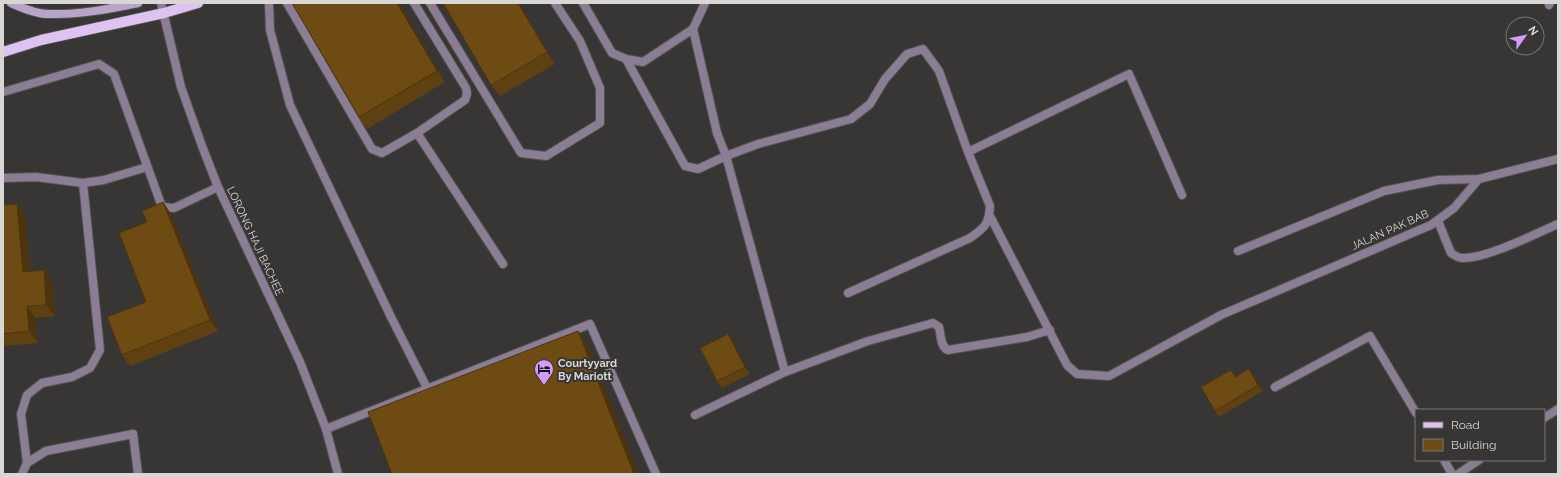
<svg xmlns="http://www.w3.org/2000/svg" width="1561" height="477" font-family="Raleway,sans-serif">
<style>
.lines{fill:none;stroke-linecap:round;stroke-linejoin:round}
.lane-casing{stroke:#555351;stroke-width:10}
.street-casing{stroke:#555351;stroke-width:10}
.secondary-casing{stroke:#555351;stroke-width:10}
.primary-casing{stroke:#555351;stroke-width:12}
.lane{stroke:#8a7d94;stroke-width:8}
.street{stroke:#8a7d94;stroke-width:8}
.secondary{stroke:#b9a4c9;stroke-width:8}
.primary{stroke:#ddc2f2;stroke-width:10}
.wall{fill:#5f4011}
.shaded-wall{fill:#4e340e}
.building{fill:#6f4b14;stroke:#4e340e}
.labels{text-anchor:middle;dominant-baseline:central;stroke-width:4;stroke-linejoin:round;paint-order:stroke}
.street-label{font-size:11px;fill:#d9d7d6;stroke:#383634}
.poi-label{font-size:11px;font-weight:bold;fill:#d9d7d6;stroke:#383634;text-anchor:start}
</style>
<rect width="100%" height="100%" fill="#383634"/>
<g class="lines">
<g class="lane-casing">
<path id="lane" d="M269,3l1,27 20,75 101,212 36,71
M287,3l85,146 10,4 35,-20
M414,3l52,85 1,6 -2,6 -48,33 86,131
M430,3l91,150 25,3 54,-33v-35l-20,-47 -25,-38
M583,3l29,50 14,6 17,3 50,-33 12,-26
M1549,5l1,-2
M626,59l59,107 13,3 28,-13
M3,92l96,-28 15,10 48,133 12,1 44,-21
M3,178l33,-1 47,6 21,-3 43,-13
M326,429l264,-105 66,150
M133,434l5,40
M27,463l-6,-49 6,-19 15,-12 30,-6 18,-9 10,-18 -17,-167"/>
</g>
<g class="street-casing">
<path id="street" d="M161,3l20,84 21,59 16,41 82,175 26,67 12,45
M693,29l24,104 9,23 59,216
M968,152l161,-78 53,121
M726,156l32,-12 93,-25 19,-15 15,-25 22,-25 16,-5 16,22 29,81 22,54c-1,19 -6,22 -20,32l-122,55
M990,216l77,149 10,9 32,2 112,-61 210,-90 23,-17 25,-29 79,-20
M1438,221l13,32c3,2 8,5 11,5 24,1 73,-24 96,-34
M1238,251l146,-60 54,-11 41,-1
M1275,387l95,-51 46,77
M695,415l90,-43 83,-31 65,-18 6,4c2,7 1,20 9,23l79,-13 23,-7
M1544,418l14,-9
M1444,460l8,14
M22,474l5,-11 19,-12 87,-17
M1458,474l21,-14"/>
</g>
<g class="secondary-casing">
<path id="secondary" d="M11,3c11,5 25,11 38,11 30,1 60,-5 89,-11"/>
</g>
<g class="primary-casing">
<path id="primary" d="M3,52l38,-12 123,-27 34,-10"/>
</g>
<use href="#lane" class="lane"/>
<use href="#street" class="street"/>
<use href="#secondary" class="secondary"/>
<use href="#primary" class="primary"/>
</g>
<path class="wall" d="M399,3l46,79 -78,47 -8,-12z
M519,3l36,61 -55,32 -9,-11z
M163,202l8,12 47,117 -88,35 -8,-11 24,-53 1,-80z
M3,205l22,10 5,56 14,-1 8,12 3,34 -20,2 3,25 -35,3z
M733,341l17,33 -28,14 -5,-7z
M1254,376l9,15 -44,26 -4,-6 20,-34z"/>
<path class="shaded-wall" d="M397,3h2l46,79 -8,-11z
M518,3h1l36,61 -8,-12z
M163,202l8,12 47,117 -8,-11z
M17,204l8,11 6,69 -8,-12z
M44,270l8,12 3,34 -9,-11z
M27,306l8,12 3,25 -9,-12z
M578,331l10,14 51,129h-5z
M728,334l5,7 17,33 -5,-7z
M1249,369l5,7 9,15 -5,-6z"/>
<path class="building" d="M292,3h105l40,68 -78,46z
M443,3h75l29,49 -56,33z
M163,202l47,118 -88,35 -15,-38 39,-15 -27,-69 28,-11 -5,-11z
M17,204l6,68 21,-2 2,35 -19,1 2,25 -26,3v-129z
M578,331l56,143h-242l-24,-62z
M728,334l17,33 -28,14 -17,-33z
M1249,369l9,16 -43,26 -14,-24 30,-17 4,7z"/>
<defs>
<g id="hotel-pin" transform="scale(1)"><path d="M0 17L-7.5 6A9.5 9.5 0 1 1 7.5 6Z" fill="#d39cfc" stroke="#383634"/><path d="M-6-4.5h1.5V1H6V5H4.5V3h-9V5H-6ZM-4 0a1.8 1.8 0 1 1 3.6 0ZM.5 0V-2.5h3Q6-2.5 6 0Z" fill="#111"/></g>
</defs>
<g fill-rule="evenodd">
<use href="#hotel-pin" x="544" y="369"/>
</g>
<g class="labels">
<g class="street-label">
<text transform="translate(1390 230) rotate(-24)">JALAN PAK BAB</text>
<text transform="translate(255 241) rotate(65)">LORONG HAJI BACHEE</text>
</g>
<g class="poi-label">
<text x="558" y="363">Courtyyard<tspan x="558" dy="13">By Mariott</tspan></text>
</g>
</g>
<rect width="1561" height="477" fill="none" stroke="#d9d7d6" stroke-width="8"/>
<rect x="1415" y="409" width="130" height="52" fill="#383634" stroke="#787675"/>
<rect x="1423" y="422" width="20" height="6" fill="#ddc2f2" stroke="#787675"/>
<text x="1451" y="429" font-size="12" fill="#d9d7d6">Road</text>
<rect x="1423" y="439" width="20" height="12" fill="#6f4b14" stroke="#787675"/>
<text x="1451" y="449" font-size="12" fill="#d9d7d6">Building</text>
<g transform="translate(1525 36) rotate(57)"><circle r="19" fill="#383634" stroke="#787675"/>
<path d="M0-3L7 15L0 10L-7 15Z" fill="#d39cfc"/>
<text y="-6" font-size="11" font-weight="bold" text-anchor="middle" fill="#d9d7d6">N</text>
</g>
</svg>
